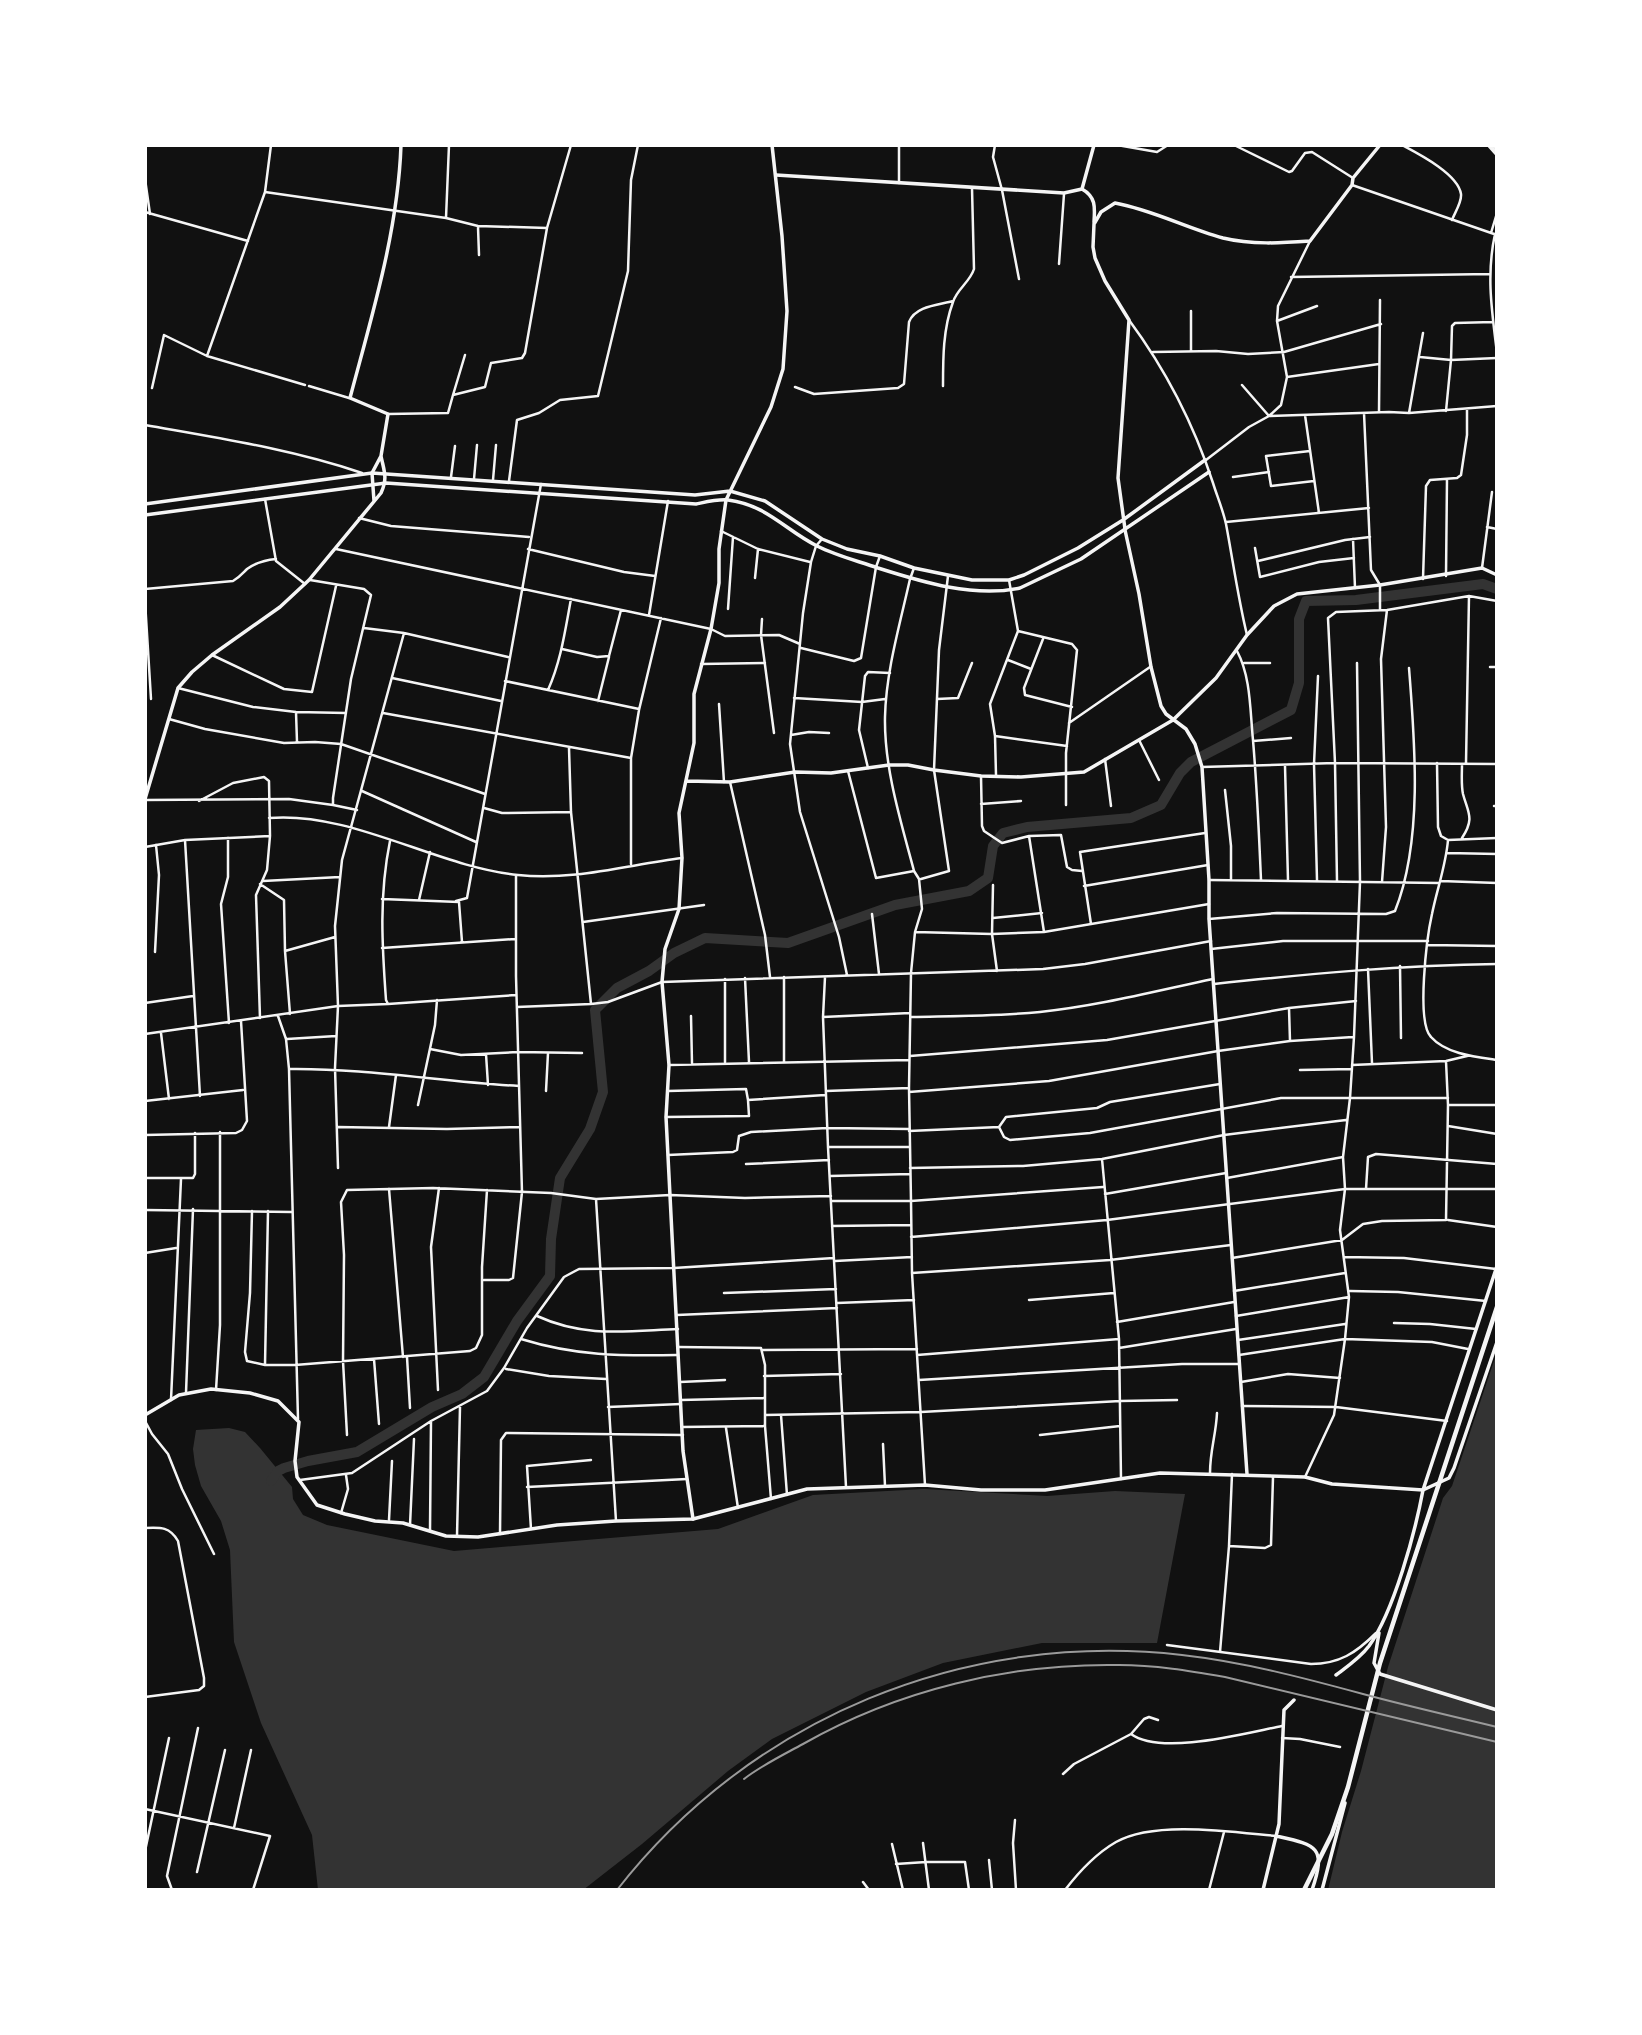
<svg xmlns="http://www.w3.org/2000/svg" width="1642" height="2035" font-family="'Alegreya Sans',sans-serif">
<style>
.water{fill:#333}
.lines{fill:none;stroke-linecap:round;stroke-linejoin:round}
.river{stroke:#333;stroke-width:10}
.minor{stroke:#f5f5f5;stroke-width:2.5}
.tertiary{stroke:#f5f5f5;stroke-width:3.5}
.secondary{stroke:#f5f5f5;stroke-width:3.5}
.primary{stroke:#f5f5f5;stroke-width:4.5}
.trunk{stroke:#f5f5f5;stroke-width:4.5}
.rail{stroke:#9a9a9a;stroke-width:2}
</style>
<rect width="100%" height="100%" fill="#111"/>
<path class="water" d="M1497,1352v538h-169l14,-58 19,-61 27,-104 55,-169 9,-12z
M229,1428l16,4 15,16 32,39 1,12 10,16 24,10 127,26 264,-22 95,-34 111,-6 123,7 68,-5 70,3 -28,149h-115l-99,20 -77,29 -94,47 -44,32 -86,73 -59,46h-265l-6,-55 -51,-112 -27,-81 -4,-92 -9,-29 -20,-35 -6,-21 -2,-16 3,-19z"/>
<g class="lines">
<path class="river" d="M271,1481l7,-10 6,-3 24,-7 49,-9 75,-45 30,-13 22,-17 33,-56 33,-45 1,-37 9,-61 30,-49 13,-37 -8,-82 22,-22 32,-17 25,-18 31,-15 83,5 107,-38 74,-14 19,-13 5,-32 10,-13 24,-6 104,-9 30,-13 19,-32 11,-11 100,-52 8,-27v-64l7,-18 50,-1 127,-16 14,5"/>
<path class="minor" d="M899,145v38
M995,145l-2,12 9,33 17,89
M1117,145l40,7 11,-7
M1234,145l55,27 3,-1 13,-18 7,-1 41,26
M1402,145c17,9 56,29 59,49 1,8 -6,18 -9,26
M1493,145l4,4
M145,179l5,35
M1352,185l145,50
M265,192l181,26 32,8 69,2
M145,212l103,29
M446,218l3,-73
M478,227l1,28
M1491,233l6,-20
M1495,234c-9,41 -3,78 2,119
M1059,264l5,-70
M1291,277l199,-3
M1191,311v40
M1129,320c37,50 65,105 84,163 4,13 10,27 13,41 7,37 12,74 21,111
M1277,321l40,-15
M1153,352l63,-1 32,3 36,-2 97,-28
M207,356l58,-164 6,-47
M1420,357l31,3 46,-2
M1287,377l92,-13
M1242,385l27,31
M309,386l40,12
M943,386c0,-28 0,-57 10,-84 4,-13 17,-20 21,-33l-2,-81
M795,387l19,7 84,-6 6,-4 5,-62c6,-16 29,-17 44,-21
M152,388l12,-53 43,21 98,29
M453,395l12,-40
M1446,411l5,-51 1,-34 3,-3 38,-1
M1379,412l1,-112
M1364,413l7,157 9,15v25
M1409,413l14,-80
M388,414l60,-1 5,-18 32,-8 6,-24 31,-5 3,-5 22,-125 24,-83
M1305,415l14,98
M1269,416l120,-4 20,1 88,-7
M145,425c73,13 146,24 217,48
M1310,451l-44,5 5,30 43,-5
M1206,460l43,-33 20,-11 12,-11 6,-28 -10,-56 1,-15 32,-65
M451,477l4,-31
M1233,477l36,-5
M474,479l3,-34
M493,480l3,-35
M509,481l8,-61 22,-7 21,-13 38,-4 30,-125 3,-91 7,-35
M265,499l11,62 29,23
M359,518l32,8 138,11
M1226,522l143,-14
M1487,527l10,2
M721,531l37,18 52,13
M822,539l-6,7 -5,16 -8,51 -13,131 10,68 39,125 8,38
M1353,539l2,49
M1255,548l5,29 59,-15 35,-4
M336,549l375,80 14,7 54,-1 21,9
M528,549l96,23 31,4
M1258,561l87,-21 25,-3
M914,568l-4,11c-10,45 -24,92 -25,138 -1,51 16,105 29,154l5,8 3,30 -7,23 -4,41 -2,115 2,113 1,72 13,212
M1482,568l10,-76
M1446,576l1,-97
M755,578l3,-29
M1423,579l3,-93 4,-6 27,-2 4,-3 6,-40v-25
M310,580l54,9 7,6 -20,84 -18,119v7l24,5
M145,589l88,-8c7,-4 9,-7 14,-12 8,-6 19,-9 29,-10
M145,601l6,98
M728,609l5,-72
M649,615l19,-114
M762,619l-1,16 13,98
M364,628l40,5 104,24
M1018,631l54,13 5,6 -11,103v52
M1043,639l-19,49 1,7 47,12
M801,648l53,13 7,-3 15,-91 4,-11
M562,649l35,8 12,-1 12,-46
M1237,651c14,26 13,60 16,89 4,47 6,93 8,140
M212,655l72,34 28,3 24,-106
M1008,660l23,9
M1244,663h26
M701,664l64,-1
M1490,667h7
M392,678l109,23
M505,681l134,28
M178,688l75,19 43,5 50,1
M548,690c13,-29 17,-59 23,-91
M794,698l68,4 23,-3
M937,699l21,-1 14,-35
M598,701l11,-44
M719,704l5,78
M296,712l1,30
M383,713l248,45
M169,719l36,10 79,14 31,-1 26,2 144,50
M1069,723l81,-56
M791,735l18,-3 20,1
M995,736l72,10
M1139,740l20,40
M1253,741l38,-3
M569,748l2,64 20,192
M1105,759l6,47
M1437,763l1,64 3,9 7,4c-2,25 -11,49 -16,74 -5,22 -16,108 -1,123 15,17 45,20 66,23
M1466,763l3,-167
M1462,764c0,9 -1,21 1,30 5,19 12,24 -1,44
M1285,766l3,114
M1202,767l133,-4 162,1
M868,768l-9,-38 6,-54 3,-4 22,1
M848,771l28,107 38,-7
M996,775l-1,-39 -5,-32 28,-73 -9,-51
M981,776l1,50 2,5 18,12 27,-7 15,96
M730,782l35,153 5,42
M1225,790l6,56v33
M362,791l114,51
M145,800l144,-1 44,6
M199,801l34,-18 31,-6 5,4 1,55 -3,34 -11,25 4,123
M981,804l40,-3
M1494,806h3
M484,808l18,5 69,-1
M269,818c83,-7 168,49 249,57 55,6 109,-10 164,-17
M1029,836l32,-1 6,32 5,3 10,1
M228,838v39l-7,27 8,119
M185,840l15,256
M1448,840l49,-2
M390,841c-11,54 -8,104 -4,159l2,4 128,-9
M145,847l40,-7 85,-4
M1447,853l50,1
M631,864v-106l8,-48 22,-92
M921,879l28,-8 -15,-101 5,-120 9,-74
M1209,880l230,3
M1317,880l-3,-116 4,-88
M263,881l77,-4
M1337,881l-2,-118 -7,-145 8,-6 51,-2 82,-14 28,5
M1441,881l56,2
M1382,882l4,-55 -5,-168 6,-49
M260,884l24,16 1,51 5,63
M993,885l-1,49 5,37
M1084,886l124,-21
M382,899l77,3 3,40
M419,900l11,-48
M456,901l11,-3 74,-414
M872,914l7,60
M993,918l49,-5
M1209,919l68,-6 109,1 9,-3c28,-70 20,-168 14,-243
M583,922l121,-17
M1091,924l-11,-72 125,-19
M915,932l77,2 52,-2 165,-28
M1428,945l69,1
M382,948l133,-9
M1211,949l72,-8h145
M285,951l50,-14
M155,952l4,-77 -3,-30
M1400,966l1,72
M1368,969l4,94
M825,977l-2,40 5,130 18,340
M745,978l4,84
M1214,984c94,-10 188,-19 283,-20
M145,1003l48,-7
M517,1007l74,-3 17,-2 54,-20 381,-13 42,-5 126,-23
M1289,1008l1,33
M278,1016l8,23 3,30 9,350
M691,1016l1,47
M823,1017l87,-4
M912,1017c43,-1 85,-1 128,-5 58,-6 116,-21 173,-33
M161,1033l8,66
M145,1034l193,-28 50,-2
M287,1039l49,-3
M430,1049l31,6 57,-3 64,1
M486,1054l2,31
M910,1056l197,-16 182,-32 67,-7
M784,1061v-84
M725,1062v-83
M669,1065l240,-5
M1352,1065l94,-4 21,-5
M289,1069c78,-1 153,13 230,17
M1300,1070l52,-1
M1220,1084l-110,18 -13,6 -91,9 -7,10 5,10 6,3 80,-7 191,-35h167
M546,1091l2,-38
M668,1091l78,-2 2,11
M826,1091l83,-3
M909,1092l140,-11 169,-30 72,-10 63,-4
M145,1101l98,-11
M418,1105l17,-80 2,-25
M1448,1105h49
M666,1117l83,-1 -1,-16 77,-5
M1448,1126l49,8
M338,1127l109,2 73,-2
M389,1127l7,-52
M909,1131l90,-4
M145,1135l91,-2 6,-3 5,-9 -6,-100
M829,1147h81
M668,1155l65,-3 4,-2 2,-14 12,-4 76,-4 82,1
M1102,1159l17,180 2,140
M746,1164l83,-4
M338,1168l-3,-100 3,-62 -3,-80 7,-66 62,-227
M910,1168l113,-2 79,-7 122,-24 122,-15
M830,1176l80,-2
M145,1178h48l2,-4v-41
M1227,1178l116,-21
M389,1189l14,168
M1366,1189l2,-32 8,-3 121,10
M1105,1194l121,-21
M596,1199l20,322
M831,1201h80l192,-14
M145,1210l147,2
M252,1211l-2,82 -5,59 2,9 18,4h30l175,-14 6,-3 6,-13v-68l5,-77
M1448,1220l49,7
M832,1226l79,-1
M911,1237l196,-17 238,-31h152
M145,1253l31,-5
M1344,1257l60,1 92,11
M1232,1258l110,-18 21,-16 19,-3 64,-1 2,-115 -2,-44
M835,1261l77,-4
M912,1273l198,-13 121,-15
M484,1280h25l4,-2 9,-86 -6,-216v-101
M1234,1291l111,-18
M1350,1291l48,1 88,9
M724,1293l112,-4
M1029,1300l85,-7
M837,1303l77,-3
M677,1315l160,-7
M537,1316c48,22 89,15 141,13
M1236,1316l113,-19
M1117,1322l117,-20
M1394,1323l36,1 46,5
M521,1339c55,17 99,17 156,16
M1238,1340l107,-16
M679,1347l82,1 4,17v50
M1119,1348l117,-19
M763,1350l154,-1
M917,1355l202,-16
M1239,1355l106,-16 87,3 36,7
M407,1357l3,51
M374,1359l5,65
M265,1365l3,-154
M506,1369l43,7 57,3
M764,1376l77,-2
M919,1380l263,-16h57
M680,1382l45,-2
M1241,1382l47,-8 52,4
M216,1390l4,-65v-193
M438,1390l-7,-143 8,-59
M186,1393l7,-184
M171,1400l10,-221
M681,1400l84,-2
M1242,1406l94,1 111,14
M608,1407l73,-3
M781,1415l6,80
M145,1421l7,13 16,20 14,35 32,65
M765,1426l6,73
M682,1427l83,-1v-11l156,-3 199,-11 57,-1
M726,1428l12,80
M347,1435l-4,-74 1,-106 -3,-53 6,-12 86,-2 118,5 45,6 74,-4 75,3 86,-2
M1040,1435l80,-9
M883,1444l2,42
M1210,1473c0,-23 6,-38 7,-60
M1305,1477l29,-62 11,-76 4,-42 -9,-67 5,-41 -2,-32 7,-59 4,-61 6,-155 -3,-219
M300,1480l52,-7 79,-52
M527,1487l160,-8
M341,1513l7,-24 -2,-14
M389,1520l3,-59
M410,1525l4,-86
M145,1528c16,-1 25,-1 33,13l26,137v8l-5,4 -54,7
M531,1529l-4,-63 64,-6
M430,1531l1,-110 56,-30 17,-23 23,-40 37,-51 15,-8 95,-1 160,-10
M500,1534l1,-94 5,-7 177,2
M457,1536l3,-129
M1229,1546l36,2 6,-3 2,-68
M1167,1645l144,19c28,0 45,-11 65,-31
M1220,1652l9,-106 3,-72
M1131,1734c30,22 115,-1 151,-8
M1282,1738l18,1 40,8
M1063,1774l11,-10 57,-30 13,-15 5,-2 9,3
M145,1809l125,27 -17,54
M1015,1820l-2,23 3,47
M234,1828l17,-78
M923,1843l6,47
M892,1844l11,46
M145,1851l24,-113
M989,1860l3,30
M896,1864l30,-2h39l4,28
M197,1872l28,-122
M863,1882l6,8
M172,1890l-5,-14 31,-148
M1065,1890c13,-17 32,-37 51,-48 38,-22 117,-10 160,-6
M1209,1890l15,-58"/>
<path class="tertiary" d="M776,175l288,18 18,-4 12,-44
M1082,189c14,8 13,18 12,33
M374,501l-2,-28 9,-17 7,-42 -38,-16c22,-83 48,-167 51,-253
M1125,530l14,64 12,73 10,39 5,8 20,15 9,15 7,23 7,113v39l38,555
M687,781l43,1 65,-10 36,1 58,-8h19l26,5 47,6 40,1 63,-5 89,-52 43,-42 31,-43 27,-29 23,-12 83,-9 102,-17 15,7
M145,799l33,-111 14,-16 20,-17 68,-48 29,-27 72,-87c7,-15 3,-22 0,-37
M693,1519l-10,-68 -17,-334 3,-52 -7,-83 3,-33 14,-40 3,-51 -3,-45 15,-70v-49l17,-65 8,-46v-34l7,-49
M1379,1633l-5,30 6,11 117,36
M1336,1675c12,-9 24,-17 33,-29 25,-35 46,-113 54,-156
M1276,1836c40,9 51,10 36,54
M1263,1890l16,-66 5,-114 10,-10"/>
<path class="secondary" d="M726,500l45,-93 12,-38 4,-58 -5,-75 -10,-91
M145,504l227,-31 323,22 35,-4 35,10 57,38 25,10 33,7 34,12 58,12h37l15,-5 54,-27 45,-28 82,-60
M145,515l241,-32 310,21c10,-2 22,-5 32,-4 39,5 57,30 89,46 20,10 41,15 61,22 44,14 96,30 142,20l61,-29 128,-87
M1125,529l-7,-51 11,-158 -24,-39 -10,-23 -2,-11 1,-23 7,-12 14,-9c38,7 71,25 108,35 29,7 58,5 87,3l42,-56 1,-7 27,-33
M145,1415l34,-20 32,-6 39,4 28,8 21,21 -4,39 2,16 20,28 28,9 30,7 28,2 43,13 32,1 79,-12 59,-4 77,-2 114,-30 118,-4 56,5h64l115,-17 145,4 27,7 91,6 26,-12 5,-10 43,-126
M1423,1490l74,-224
M1322,1890l23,-87"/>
<path class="primary" d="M1304,1890l28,-56 16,-47 32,-124 117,-356"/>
<path class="trunk" d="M1489,145l8,9"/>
<path class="rail" d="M744,1779c18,-14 39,-24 59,-35 95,-54 207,-81 316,-79 36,0 71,6 106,12l272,65
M617,1890c134,-172 348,-260 565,-235 62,7 122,23 181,39 44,12 89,22 134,33"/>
</g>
<rect width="1642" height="2035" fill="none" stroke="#ffffff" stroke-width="294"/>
</svg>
